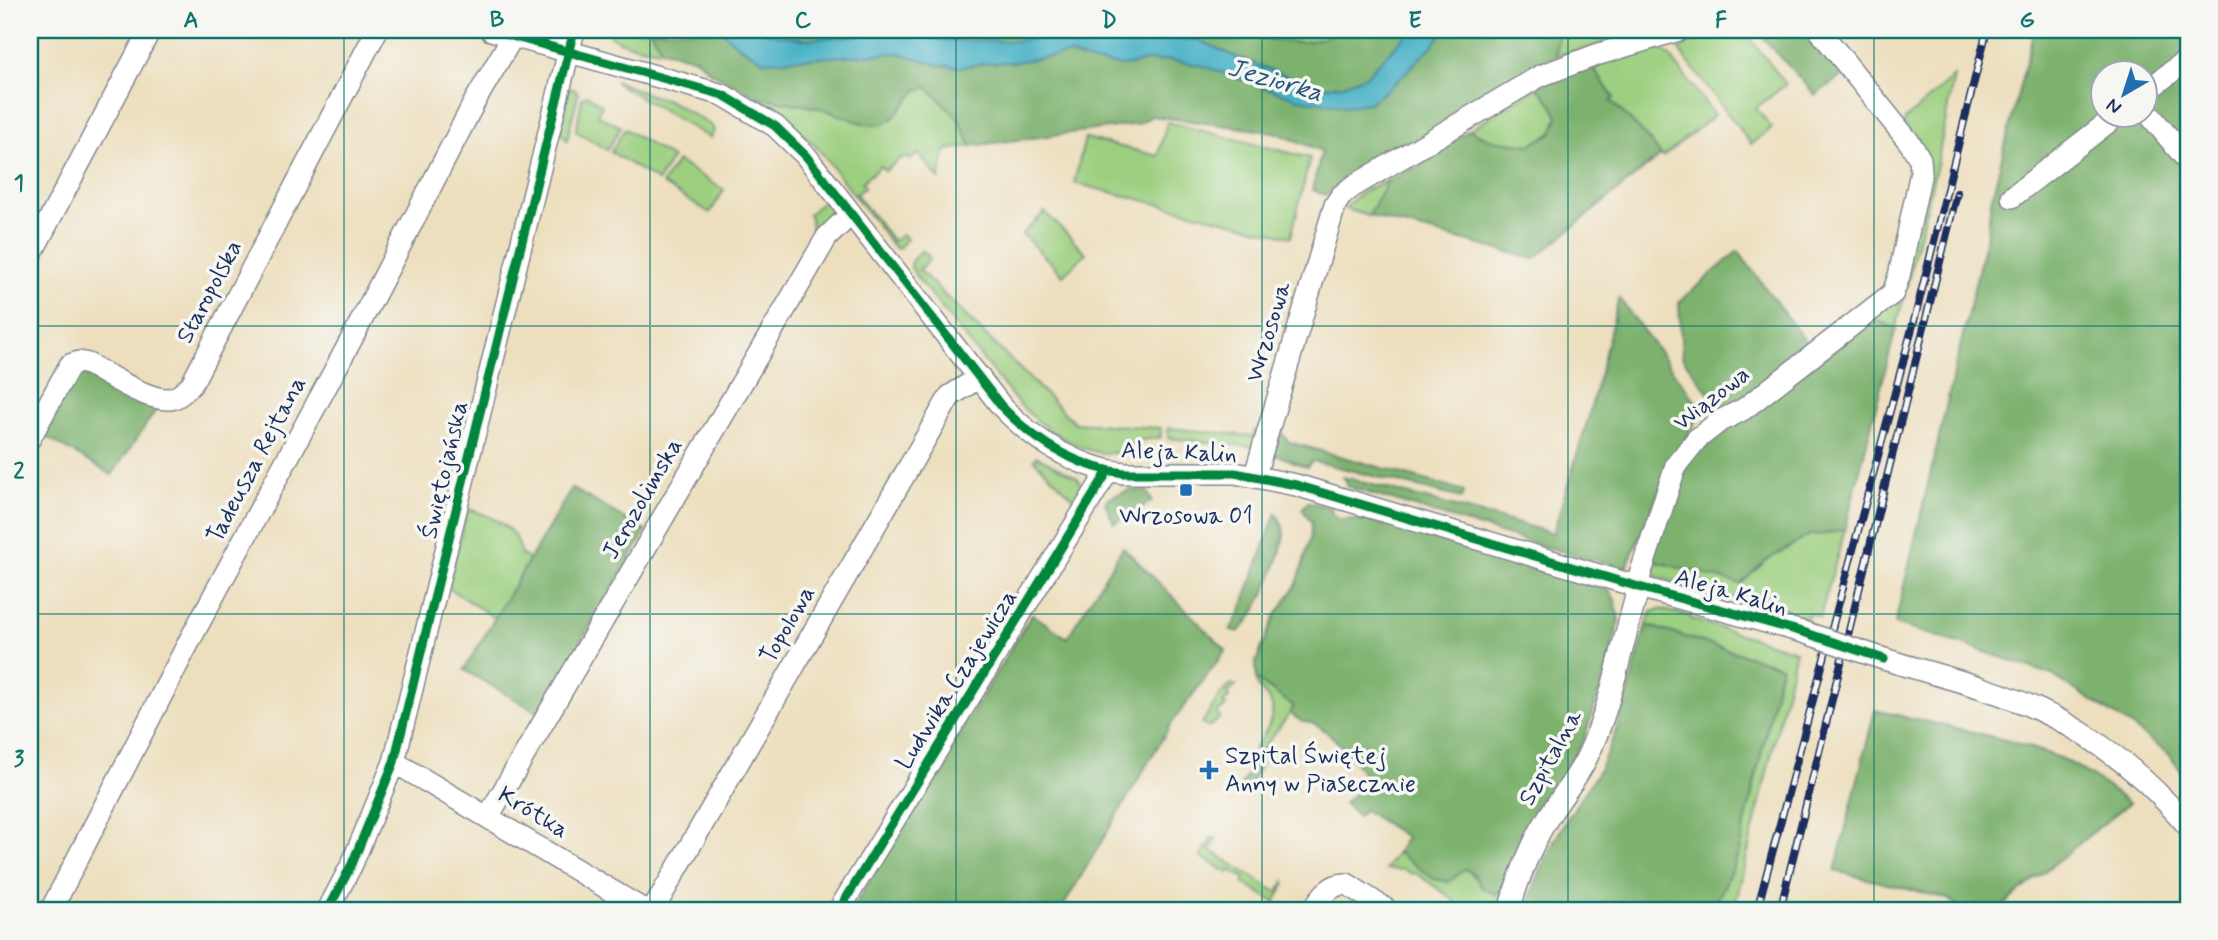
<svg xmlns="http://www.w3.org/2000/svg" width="2218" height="940" font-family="Mynerve,sans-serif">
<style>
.green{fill:#9ccf7f;stroke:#5c7f6e;stroke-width:2}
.forest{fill:#7db26e;stroke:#4c7066;stroke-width:2;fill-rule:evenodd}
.water{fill:#48b2c6;stroke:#327092;stroke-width:2}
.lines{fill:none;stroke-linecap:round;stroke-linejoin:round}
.minor-casing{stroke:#84878e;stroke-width:24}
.minor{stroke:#fff;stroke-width:21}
.rail-casing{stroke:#1b2f5e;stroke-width:8}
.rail{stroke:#f6f6f2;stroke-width:5;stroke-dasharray:16;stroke-linecap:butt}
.minor-bridge-casing{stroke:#84878e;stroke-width:24;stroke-linecap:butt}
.minor-bridge{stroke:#fff;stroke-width:21}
.cycleway-casing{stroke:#f6f6f2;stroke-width:13}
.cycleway{stroke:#00873e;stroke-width:9}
.grid{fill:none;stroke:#0f766e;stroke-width:2;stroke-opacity:0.55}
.poi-dot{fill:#1f6fb2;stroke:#f6f6f2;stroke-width:2.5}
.labels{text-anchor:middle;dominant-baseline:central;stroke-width:7;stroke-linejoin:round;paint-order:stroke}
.street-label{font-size:24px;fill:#1b2f5e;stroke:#f6f6f2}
.poi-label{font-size:24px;fill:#1b2f5e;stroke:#f6f6f2}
.water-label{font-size:26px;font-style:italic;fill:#28567d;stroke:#f6f6f2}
.neatline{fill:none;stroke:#0f766e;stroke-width:2.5}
.grid-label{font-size:23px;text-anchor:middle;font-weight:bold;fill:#0f766e}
</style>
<rect width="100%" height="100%" fill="#f6f6f2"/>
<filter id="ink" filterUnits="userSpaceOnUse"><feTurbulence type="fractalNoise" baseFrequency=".0143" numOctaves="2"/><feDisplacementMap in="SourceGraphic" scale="14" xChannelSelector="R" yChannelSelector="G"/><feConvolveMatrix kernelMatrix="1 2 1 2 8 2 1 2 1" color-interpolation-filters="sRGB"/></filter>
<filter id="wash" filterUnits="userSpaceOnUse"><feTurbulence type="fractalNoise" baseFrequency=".00686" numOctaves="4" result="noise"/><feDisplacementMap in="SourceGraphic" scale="28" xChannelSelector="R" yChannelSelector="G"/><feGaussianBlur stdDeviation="1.57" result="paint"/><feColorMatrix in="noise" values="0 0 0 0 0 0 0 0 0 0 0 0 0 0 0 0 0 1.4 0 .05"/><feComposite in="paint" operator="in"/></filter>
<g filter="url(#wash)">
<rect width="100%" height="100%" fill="#eddfbe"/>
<path class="green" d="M604,30h46l12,20c-19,-3 -44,-4 -58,-20z
M1240,30h100c-32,20 -68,13 -100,0z
M1558,30h92l-34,11 -60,15z
M1707,30h36l43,54 -30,24 16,20 -21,16 -72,-94z
M1653,48l8,1 9,7 44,59 -51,42 -21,-25 -32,-31 4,-3 -25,-35z
M1954,76l-17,88 -41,164 -22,-8 47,-118 -18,-75 2,-7z
M616,81l34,14 18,5 44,26 2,5 -4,7 -94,-55z
M927,87l31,31 13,28 -25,4 -7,29 -20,-25 -9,6 -3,-3 -7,2 -15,12 -4,-5 -19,16 3,5 -9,7 37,47 10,-7 4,5 -9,10 -5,-3 -73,-95 -34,-34 -28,-20 62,11 45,16 27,-5 25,-29z
M1538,87l13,16 7,14 -6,16 -22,12 -38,-5 -23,-10z
M568,88l8,2 2,4 -11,46 -8,-10z
M587,95l15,10 -5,10 24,12 -14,23 -31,-19 6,-33z
M1167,122l143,36 -19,79 -217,-54 11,-45 73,18z
M625,129l47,29 -14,23 -47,-29z
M677,161l47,29 -14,23 -48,-29z
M1387,181l-18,35 -24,-7c12,-16 23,-21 42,-28z
M824,200c10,12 4,18 -3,29l-9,1 -3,-16z
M1045,212l41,41 -23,22 -41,-41z
M922,250l8,8 -11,12 156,153 86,5v9c-9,2 -19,2 -27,6 -6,3 -11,9 -19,10 -34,4 -76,-29 -98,-51l-102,-127 -5,-10 2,-5z
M1168,428l85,8 2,-6 3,1 -5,16 -85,-9z
M1037,456l41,22 5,11 -6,12 -43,-41z
M468,509c21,6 52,19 52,44l9,7 -34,58 -48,-31z
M1845,529l-25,88 -11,-4 -3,6 -149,-42 -4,-5 2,-11 86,23 23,-22 46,-27 16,-1z
M1659,609l31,7 3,4 103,31 -62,259h-21l25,-55 43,-189 -135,-41 6,-13z
M1256,679l39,28 -35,45 -6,-3c8,-10 23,-33 17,-46 -5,-9 -14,-13 -15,-24z
M1232,684l4,2 -9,8 2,4 -6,4 3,4 -9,7 3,5 -12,9 -6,-4 18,-28z
M1212,838h4l-6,12 67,42 8,-11v3l-10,18 -32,-19 2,-5 -15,-8 -2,3 -27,-16z
M1397,852l37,27 31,-10c15,8 11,16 31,25l10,-8 -7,24h-37l-9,-9v-2l-39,-27 -2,2 -7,-4 -19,-1z"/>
<path class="forest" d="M650,30h72l11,12 18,12 149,-1 39,12 21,2 26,-4 27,-1 56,-8 25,8 31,4 22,-5 23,-1 30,5 37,12 132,26c28,-21 54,-45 75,-73h114l-2,26 -157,95 -54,27 -18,17 -15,-5 10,-39 -48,-19 -122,-16 -14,8 -167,22 -13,-28 -30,-31 -11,3 -25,29 -11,6 -16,-1 -45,-16 -62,-11 -48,-25 -13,-13 -35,-9z
M760,30h127c-35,11 -92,14 -127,0z
M909,30h331c32,13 68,20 100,0h71l-45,46 -23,9 -27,2 -80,-30 -37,-17 -87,-3 -45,-5 -50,9h-54l-23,-1z
M1756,30h54l35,44 -30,21z
M2034,30h154v749l-21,-26 -36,-27 -79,-51 -87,-30 -70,-21 92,-391 4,-32zM2102,74h42v42h-42z
M1589,63l25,35 -3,3 31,31 19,23 -127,104 -165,-43 18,-35 30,-14 52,-37 23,10 38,5 22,-12 6,-16 -7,-14 -13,-16z
M1738,251l73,98 -75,56 -15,5 -39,-53 -3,-55z
M1619,298l83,112 -31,56 -45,102 -80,-21 -200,-61 1,-4 -4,-5 210,56 35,-114z
M1874,320l22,8 -51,201 -19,5 -16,1 -46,27 -23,22 -91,-24 41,-104z
M88,374l70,33 -46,68 -74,-43 36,-56z
M1281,432l8,10 175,49 -2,7 -145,-36 -5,-1 -5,6 -35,-14z
M572,488l74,43 -107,182 -75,-43z
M1130,490h16l6,11 -38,22 -9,-20 3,-5z
M1308,502l24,6 -1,5 8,6 30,1 241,71 5,9 4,21 -15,57 -20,61 -63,107 -15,40 -10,8 -14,-6 -8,-14 -9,-5 -16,13 -15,-3 -37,-27 9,-15 -42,-27 -6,7 -14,-14 18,-15 4,-12c-15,-17 -40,-56 -64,-54l-12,-9 4,-7 -38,-27v-17l18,-44 23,-34 13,-44 2,-17 -10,-14z
M1276,513c4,7 8,12 8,20 -2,24 -27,85 -46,99l-8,-2 10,-17z
M1123,547l103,103 -55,74 -110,186h-209l180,-296 35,24z
M1646,625l135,41 -43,189 -25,55h-186c9,-36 24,-66 44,-97 9,-15 21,-29 29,-45 22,-45 33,-94 46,-143z
M1875,710c58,14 120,24 177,45 28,10 52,30 77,48l-132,107h-35l-14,-11 -113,-28z
M1267,745l4,3 -26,45 -6,-4 21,-37z"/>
<path class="water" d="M722,30h38l11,4 31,5 53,-3 32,-6h22l31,10 23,1h54l50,-9 45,5 87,3 37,17 80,30 27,-2 23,-9 45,-46h33l-10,14 -42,42 -23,17 -22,3 -49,-7 -98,-34 -30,-5 -23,1 -22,5 -31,-4 -25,-8 -56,8 -27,1 -26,4 -21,-2 -40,-12 -135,8 -31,-19z"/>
</g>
<g filter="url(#ink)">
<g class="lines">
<g class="minor-casing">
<path id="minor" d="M491,30l232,65 52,31 31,30 196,251c34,35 73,60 122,66h111l61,12 343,102 167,46
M2144,93l44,-34
M2144,108l44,53
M2012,197l104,-81
M30,256l120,-226
M30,438l40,-73 9,-3 9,2c19,10 65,41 86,34 6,-2 12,-8 17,-13l186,-355
M1255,475l80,-270 6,-9 11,-9 188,-111 56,-21 83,-25
M1884,659c51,16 105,28 153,50 58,26 110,69 151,117
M394,762l250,148
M488,817l339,-580 24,-23
M51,910l141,-274 166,-309 117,-226 38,-65
M328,910l24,-46 42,-102 180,-732
M653,910l297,-514 30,-19
M839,910l269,-439
M1313,910c8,-13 17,-27 34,-26l40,26
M1509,910c9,-31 20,-61 37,-89 13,-22 30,-41 41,-64 26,-54 34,-113 52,-170l1,-12 36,-110 21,-26 23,-18 24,-12 149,-116 6,-17 22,-104 -1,-13 -10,-16 -91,-113"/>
</g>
<use href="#minor" class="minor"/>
<g class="rail-casing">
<path id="rail" d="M1757,910l158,-593 72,-287
M1780,910l177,-717"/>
</g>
<use href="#rail" class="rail"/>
<g class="minor-bridge-casing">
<path id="minor-bridge" d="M1806,633l78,26"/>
</g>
<use href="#minor-bridge" class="minor-bridge"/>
<g class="cycleway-casing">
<path id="cycleway" d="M491,30l232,65 52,31 31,30 196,251c34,35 73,60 122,66h111l61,12 343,102 167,46 78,26
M328,910l24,-46 42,-102 180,-732
M839,910l269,-439"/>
</g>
<use href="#cycleway" class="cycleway"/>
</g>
</g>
<path class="grid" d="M344,30v880M650,30v880M956,30v880M1262,30v880M1568,30v880M1874,30v880M30,326h2158M30,614h2158"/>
<g class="poi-dot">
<rect x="1179" y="483" width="14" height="14" rx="3.5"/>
<path d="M1205.5 759.5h7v7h7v7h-7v7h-7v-7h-7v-7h7z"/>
</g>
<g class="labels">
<g class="street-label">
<text transform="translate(210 292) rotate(-62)">Staropolska</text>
<text transform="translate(1269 332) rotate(-73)">Wrzosowa</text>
<text transform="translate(1712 399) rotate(-38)">Wiązowa</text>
<text transform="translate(1179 453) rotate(2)">Aleja Kalin</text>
<text transform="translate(257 460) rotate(-62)">Tadeusza Rejtana</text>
<text transform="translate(445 470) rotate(-77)">Świętojańska</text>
<text transform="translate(643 499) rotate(-60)">Jerozolimska</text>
<text transform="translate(1731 593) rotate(16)">Aleja Kalin</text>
<text transform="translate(788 625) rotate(-60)">Topolowa</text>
<text transform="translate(957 680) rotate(-58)">Ludwika Czajewicza</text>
<text transform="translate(1551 758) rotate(-61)">Szpitalna</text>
<text transform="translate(533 813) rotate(31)">Krótka</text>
</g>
<g class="poi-label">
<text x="1186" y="516">Wrzosowa 01</text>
<text x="1225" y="756" text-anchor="start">Szpital Świętej<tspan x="1225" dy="28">Anny w Piasecznie</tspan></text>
</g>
<g class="water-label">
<text transform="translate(1275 81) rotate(16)">Jeziorka</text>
</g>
</g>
<rect width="2218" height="940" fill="none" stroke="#f6f6f2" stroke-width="77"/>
<g transform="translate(2124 94) rotate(219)"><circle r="33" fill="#f6f6f2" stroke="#9ea6b7" stroke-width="2"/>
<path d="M0-5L12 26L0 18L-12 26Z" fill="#1f6fb2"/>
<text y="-10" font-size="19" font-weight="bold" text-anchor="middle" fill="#1b2f5e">N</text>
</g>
<rect x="38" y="38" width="2142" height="864" class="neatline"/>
<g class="grid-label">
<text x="191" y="27">A</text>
<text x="497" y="27">B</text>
<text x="803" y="27">C</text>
<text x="1109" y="27">D</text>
<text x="1415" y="27">E</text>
<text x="1721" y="27">F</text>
<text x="2027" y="27">G</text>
<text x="19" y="190">1</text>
<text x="19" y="478">2</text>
<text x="19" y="766">3</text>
</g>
</svg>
